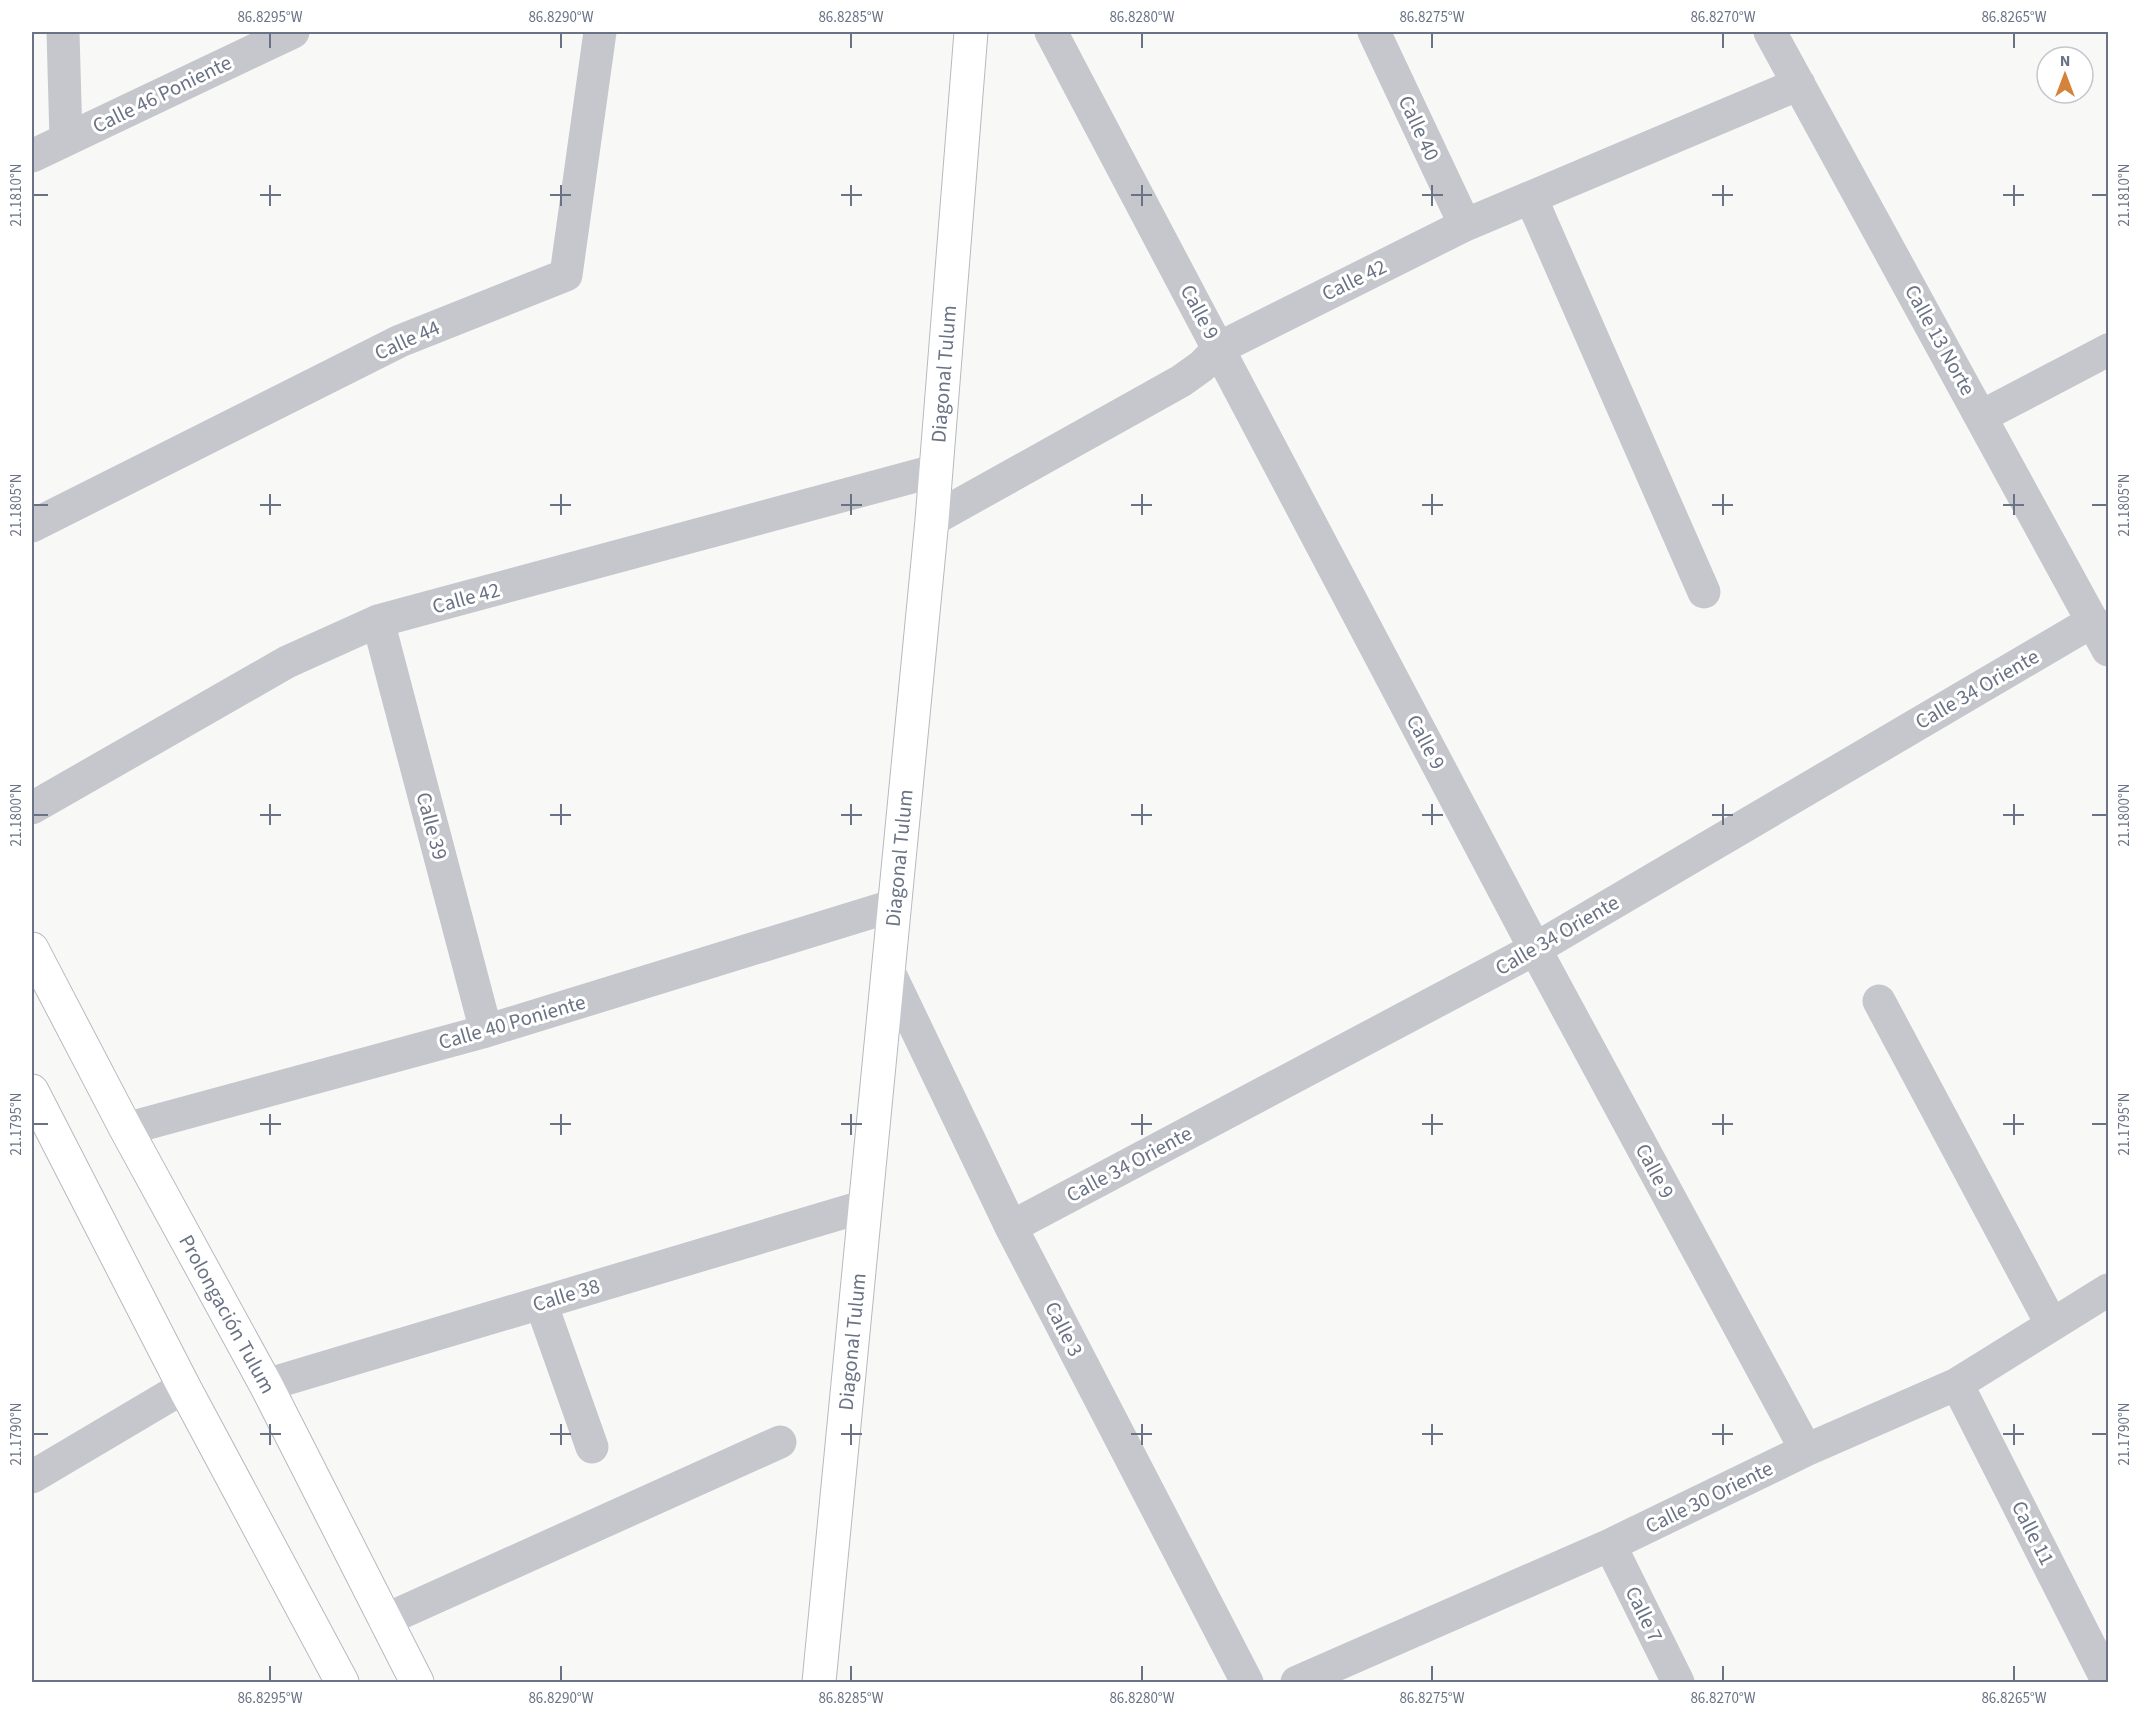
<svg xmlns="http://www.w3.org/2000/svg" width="2140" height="1714" font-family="'Source Sans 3',sans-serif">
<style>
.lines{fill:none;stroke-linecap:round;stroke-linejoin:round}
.major-casing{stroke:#b6b9be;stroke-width:35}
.minor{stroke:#c5c7cc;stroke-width:33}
.major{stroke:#fff;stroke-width:33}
.ticks{fill:none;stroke:#6a7385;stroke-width:2}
.labels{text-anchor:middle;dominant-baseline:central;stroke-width:6;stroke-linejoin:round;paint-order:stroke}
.street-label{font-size:21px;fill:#6a7385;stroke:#fff}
.neatline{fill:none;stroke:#6a7385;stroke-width:2}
.ticks-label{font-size:15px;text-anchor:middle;fill:#6a7385}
</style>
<rect width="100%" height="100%" fill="#f8f9f7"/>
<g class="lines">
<g class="major-casing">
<g id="major">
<path id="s1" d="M32,949l94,180 140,256 151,297"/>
<path d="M32,1091l152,296 158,295"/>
<path id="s2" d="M819,1682l113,-1162 39,-488"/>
</g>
</g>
<path class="minor" d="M63,32l3,108
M1051,32l484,917 271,501
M1374,32l91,193
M1770,32l338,618
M32,156l261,-124
M1531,198l173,394
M1982,416l126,-66
M932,520l249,-139 21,-15 17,-18 246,-123 334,-141
M32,526l368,-185 166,-66 34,-243
M378,621l108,410
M32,808l255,-146 91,-41 556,-150
M889,972l122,255 236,455
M1879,1001l173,324
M126,1129l360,-98 409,-126
M1011,1227l524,-278 558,-328
M541,1303l51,144
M1957,1384l151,298
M266,1385l599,-179
M32,1477l152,-90
M1610,1545l68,137
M385,1620l395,-178
M1297,1682l313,-137 196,-95 151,-66 151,-94"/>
<use href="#major" class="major"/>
</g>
<path class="ticks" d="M270,33v15M561,33v15M851,33v15M1142,33v15M1432,33v15M1723,33v15M2014,33v15M270,185v21M561,185v21M851,185v21M1142,185v21M1432,185v21M1723,185v21M2014,185v21M33,195h15M260,195h21M550,195h21M841,195h21M1131,195h21M1422,195h21M1712,195h21M2003,195h21M2092,195h15M270,494v21M561,494v21M851,494v21M1142,494v21M1432,494v21M1723,494v21M2014,494v21M33,505h15M260,505h21M550,505h21M841,505h21M1131,505h21M1422,505h21M1712,505h21M2003,505h21M2092,505h15M270,804v21M561,804v21M851,804v21M1142,804v21M1432,804v21M1723,804v21M2014,804v21M33,815h15M260,815h21M550,815h21M841,815h21M1131,815h21M1422,815h21M1712,815h21M2003,815h21M2092,815h15M270,1114v21M561,1114v21M851,1114v21M1142,1114v21M1432,1114v21M1723,1114v21M2014,1114v21M33,1124h15M260,1124h21M550,1124h21M841,1124h21M1131,1124h21M1422,1124h21M1712,1124h21M2003,1124h21M2092,1124h15M270,1424v21M561,1424v21M851,1424v21M1142,1424v21M1432,1424v21M1723,1424v21M2014,1424v21M33,1434h15M260,1434h21M550,1434h21M841,1434h21M1131,1434h21M1422,1434h21M1712,1434h21M2003,1434h21M2092,1434h15M270,1666v15M561,1666v15M851,1666v15M1142,1666v15M1432,1666v15M1723,1666v15M2014,1666v15"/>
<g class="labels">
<g class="street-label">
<text transform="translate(162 94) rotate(-26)">Calle 46 Poniente</text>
<text transform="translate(1419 128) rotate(65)">Calle 40</text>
<text transform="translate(1354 280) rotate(-26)">Calle 42</text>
<text transform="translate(1200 312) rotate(62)">Calle 9</text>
<text transform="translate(407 340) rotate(-24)">Calle 44</text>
<text transform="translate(1940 340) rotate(61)">Calle 13 Norte</text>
<text stroke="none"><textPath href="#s2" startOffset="1314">Diagonal Tulum</textPath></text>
<text transform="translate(466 598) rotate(-15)">Calle 42</text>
<text transform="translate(1977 689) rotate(-30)">Calle 34 Oriente</text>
<text transform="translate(1426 742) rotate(62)">Calle 9</text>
<text transform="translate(432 826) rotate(75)">Calle 39</text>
<text stroke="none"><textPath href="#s2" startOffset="828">Diagonal Tulum</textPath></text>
<text transform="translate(1557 935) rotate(-30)">Calle 34 Oriente</text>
<text transform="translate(512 1022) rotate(-16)">Calle 40 Poniente</text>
<text transform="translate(1129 1164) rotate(-28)">Calle 34 Oriente</text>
<text transform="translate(1655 1171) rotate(62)">Calle 9</text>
<text transform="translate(566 1295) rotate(-17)">Calle 38</text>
<text stroke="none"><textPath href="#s1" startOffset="414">Prolongación Tulum</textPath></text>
<text transform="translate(1064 1329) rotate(63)">Calle 3</text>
<text stroke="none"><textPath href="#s2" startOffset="342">Diagonal Tulum</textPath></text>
<text transform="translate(1709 1497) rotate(-26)">Calle 30 Oriente</text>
<text transform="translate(2033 1533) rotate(63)">Calle 11</text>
<text transform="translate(1644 1614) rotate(64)">Calle 7</text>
</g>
</g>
<rect width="2140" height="1714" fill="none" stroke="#ffffff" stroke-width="66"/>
<g transform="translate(2065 75)"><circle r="28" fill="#ffffff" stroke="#c3c7ce" stroke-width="1.5"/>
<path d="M0-4.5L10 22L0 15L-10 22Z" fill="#d5823a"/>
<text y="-9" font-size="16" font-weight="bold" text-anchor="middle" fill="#6a7385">N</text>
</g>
<rect x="33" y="33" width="2074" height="1648" class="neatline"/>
<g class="ticks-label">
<text x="270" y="22">86.8295°W</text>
<text x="561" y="22">86.8290°W</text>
<text x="851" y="22">86.8285°W</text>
<text x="1142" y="22">86.8280°W</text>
<text x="1432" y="22">86.8275°W</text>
<text x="1723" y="22">86.8270°W</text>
<text x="2014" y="22">86.8265°W</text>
<text transform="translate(16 195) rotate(-90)" y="5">21.1810°N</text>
<text transform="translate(2124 195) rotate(-90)" y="5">21.1810°N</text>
<text transform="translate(16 505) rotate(-90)" y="5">21.1805°N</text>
<text transform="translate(2124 505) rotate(-90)" y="5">21.1805°N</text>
<text transform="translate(16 815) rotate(-90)" y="5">21.1800°N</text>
<text transform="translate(2124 815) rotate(-90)" y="5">21.1800°N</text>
<text transform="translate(16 1124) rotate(-90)" y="5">21.1795°N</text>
<text transform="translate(2124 1124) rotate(-90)" y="5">21.1795°N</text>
<text transform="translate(16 1434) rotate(-90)" y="5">21.1790°N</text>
<text transform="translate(2124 1434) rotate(-90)" y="5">21.1790°N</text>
<text x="270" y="1703">86.8295°W</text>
<text x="561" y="1703">86.8290°W</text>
<text x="851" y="1703">86.8285°W</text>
<text x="1142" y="1703">86.8280°W</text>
<text x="1432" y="1703">86.8275°W</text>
<text x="1723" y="1703">86.8270°W</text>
<text x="2014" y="1703">86.8265°W</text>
</g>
</svg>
